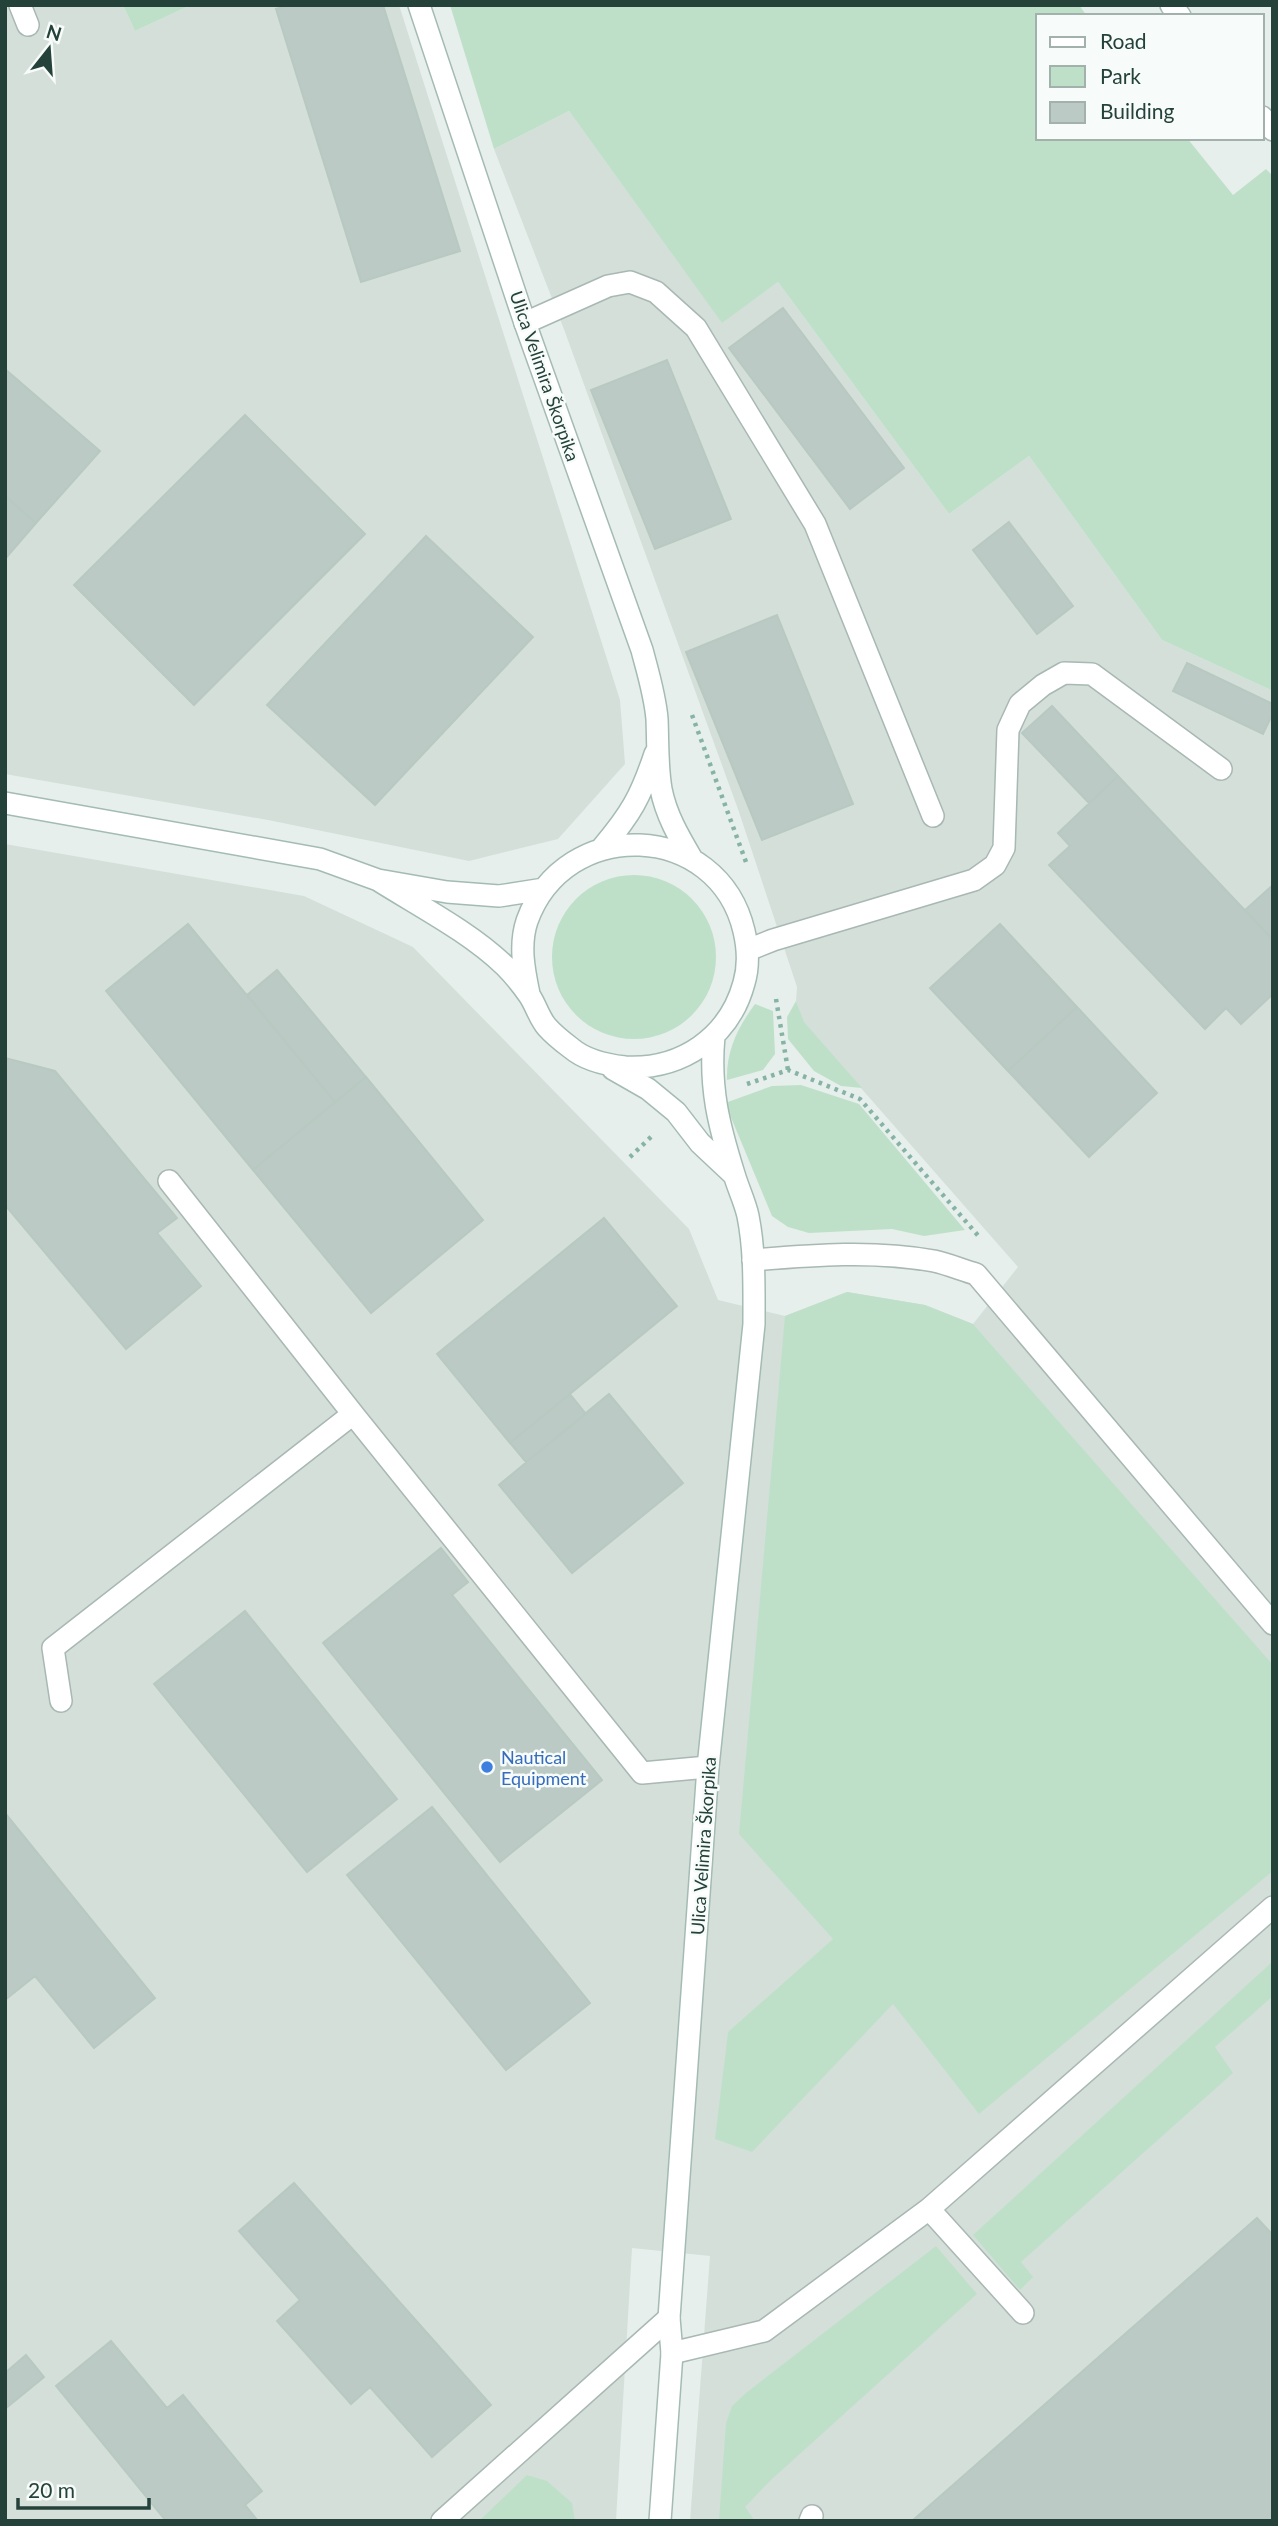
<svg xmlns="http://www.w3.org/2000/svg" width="1278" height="2526" font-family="Lato,sans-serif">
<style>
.built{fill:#d4dfda}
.green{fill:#bfe0c8}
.building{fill:#bbcac4;stroke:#b8c9c2;stroke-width:2}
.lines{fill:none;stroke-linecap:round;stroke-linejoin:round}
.lane-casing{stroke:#a8b8b2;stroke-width:24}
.secondary-casing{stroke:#a4bbb3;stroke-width:24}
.path{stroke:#86b3a5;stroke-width:4.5;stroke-dasharray:3.5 5;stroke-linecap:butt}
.lane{stroke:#fff;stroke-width:21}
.secondary{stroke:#fff;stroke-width:21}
.shop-dot{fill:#3f7fe0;stroke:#f7fbf9;stroke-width:2.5}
.labels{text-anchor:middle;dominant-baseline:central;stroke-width:5;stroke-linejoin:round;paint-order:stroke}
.street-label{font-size:18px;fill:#24423a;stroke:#f7fbf9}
.shop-label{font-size:18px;fill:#366cbe;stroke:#f7fbf9;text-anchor:start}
</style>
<rect width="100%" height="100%" fill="#e6efeb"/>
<path class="built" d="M5,5h118l12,26 56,-26h208l221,695 5,64 -67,75 -89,22 -201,-41 -263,-46z
M569,111l153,211 56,-40 171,232 80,-58 133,184 111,51v1830h-583l20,-265 -78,-8 -16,273h-611v-1677l299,52 109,51 276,282 29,71 67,16 62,-24 78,13 48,19 45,-57 -215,-245 -7,-21 1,-14 -58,-175 -174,-480 -71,-183z"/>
<path class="green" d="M123,5h68l-56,26z
M450,5h629l8,11h-49v122h149l46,57 33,-26 7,7v515l-111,-51 -133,-184 -80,58 -171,-232 -56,41 -153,-212 -75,38z
M552 957a82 82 0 1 1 164 0a82 82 0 1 1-164 0Z
M796,1001l8,21 58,66 -21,-2 -27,-15 -26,-32 -1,-22z
M755,1004l18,7 2,43 -12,16 -36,10c-1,-29 11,-53 28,-76z
M801,1085l58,19 106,126 -41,6 -32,-7 -83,4 -21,-6 -16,-11 -47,-113 47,-17z
M847,1292l78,13 48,19 300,341v206l-294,243 -86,-110 -141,148 -37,-13 13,-107 105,-93 -94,-105 46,-518z
M1273,1961v35l-58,51 18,26 -212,189 12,15 -13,13 -47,-55z
M936,2246l41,48 -206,186 -26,27 10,14h-36l7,-98 6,-17 14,-13z
M527,2475l20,6 25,22 3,18h-96z"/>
<path class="building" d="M289,5h94l77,246 -99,31 -85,-273z
M783,308l121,160 -54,41 -121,-161z
M667,360l64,159 -76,30 -64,-159z
M5,369l95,82 -64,72 -31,-27z
M245,415l120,119 -171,171 -120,-120z
M5,496l31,27 -31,36z
M1009,522l64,84 -36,28 -64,-84z
M426,536l107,101 -158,168 -108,-100z
M777,615l76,189 -91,36 -76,-188z
M1187,663l86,41v9l-10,21 -90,-43z
M1052,706l66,70 -29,27 -67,-70z
M1118,776l155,164v54l-32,30 -15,-16 -21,21 -156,-164 21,-19 -12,-13z
M1273,885v55l-28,-30z
M188,924l147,178 -82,68 -147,-179z
M1000,924l77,83 -69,64 -78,-83z
M277,970l89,107 -31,25 -88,-107z
M1077,1007l80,86 -68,64 -81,-86z
M5,1058l50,13 122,147 -20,15 44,53 -75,63 -121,-144z
M366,1077l117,143 -112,93 -118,-143z
M604,1218l73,88 -167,137 -73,-89z
M570,1394l16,20 -60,48 -16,-19z
M609,1394l74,89 -111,90 -73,-88z
M441,1548l27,34 -16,13 150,185 -102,82 -177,-219z
M245,1611l152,188 -90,73 -153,-188z
M432,1807l158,196 -84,67 -159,-195z
M5,1813l150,185 -61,50 -59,-72 -30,24z
M294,2183l197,222 -59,52 -62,-70 -19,17 -74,-83 23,-21 -61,-69z
M1257,2218l16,17v286h-361z
M111,2341l56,67 16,-13 79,96 -17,14 13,16h-92l-110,-135z
M26,2355l18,22 -39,32v-36z"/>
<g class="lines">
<g class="lane-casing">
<path id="lane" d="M20,5l8,20
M1171,5l9,11
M1262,117l11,13
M525,323l83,-37 22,-4 26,10 40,36 119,196 118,292
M748,950l25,-10 201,-60 21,-15 9,-17 4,-118 12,-26 23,-19 21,-12 28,1 129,95
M169,1181l184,233
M753,1260c60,-5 121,-10 181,1 14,3 28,9 42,13l297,350
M61,1701l-8,-53 300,-234 289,359 66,-6
M929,2209l94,104
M672,2353l92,-22 165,-122 344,-302
M442,2521l227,-203
M810,2521l2,-5"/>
</g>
<g class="secondary-casing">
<path id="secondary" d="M419,5l106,318 117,327c6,23 13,45 15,69 1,23 0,47 4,70 5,26 18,48 31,70
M5,803l315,56 58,21 69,12 52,4 45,-7
M602,848c29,-34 39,-52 53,-94
M378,880c41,26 92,52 127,86 8,8 17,19 24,29 7,10 10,23 18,32 7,8 16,15 24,21 14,12 36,17 54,19 56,3 104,-29 119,-84 5,-17 4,-35 0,-52 -26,-110 -179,-116 -217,-10 -8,24 -3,49 2,73
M613,1069l35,20 28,23 24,31 33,31
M660,2521l12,-168 -3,-35 39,-551 46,-443c0,-36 1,-73 -6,-108 -3,-14 -10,-28 -14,-42 -15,-48 -25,-86 -20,-138"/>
</g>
<path class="path" d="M692,715l54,147
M776,999l12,71
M747,1084l41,-14 72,29 121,140
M630,1157l22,-21"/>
<use href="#lane" class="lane"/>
<use href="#secondary" class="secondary"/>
</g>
<circle class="shop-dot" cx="487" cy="1767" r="7"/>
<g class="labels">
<g class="street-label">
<text transform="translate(545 376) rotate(71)">Ulica Velimira Škorpika</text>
<text transform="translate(703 1846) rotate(-86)">Ulica Velimira Škorpika</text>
</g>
<g class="shop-label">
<text x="501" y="1757">Nautical<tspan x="501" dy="21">Equipment</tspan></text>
</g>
</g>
<rect width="1278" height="2526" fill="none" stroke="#24423a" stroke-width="14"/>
<rect x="1036" y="14" width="228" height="126" fill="#f7fbf9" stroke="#a3b1ad" stroke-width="2"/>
<rect x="1050" y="37" width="35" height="10" fill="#ffffff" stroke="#a3b1ad" stroke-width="2"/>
<text x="1100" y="49" font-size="21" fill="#24423a">Road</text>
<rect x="1050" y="66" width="35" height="21" fill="#bfe0c8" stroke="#a3b1ad" stroke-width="2"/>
<text x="1100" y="84" font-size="21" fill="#24423a">Park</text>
<rect x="1050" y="102" width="35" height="21" fill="#bbcac4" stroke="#a3b1ad" stroke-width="2"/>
<text x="1100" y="119" font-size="21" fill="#24423a">Building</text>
<g transform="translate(49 49) rotate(17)" stroke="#f7fbf9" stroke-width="5" paint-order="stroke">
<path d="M0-5L12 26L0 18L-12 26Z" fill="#24423a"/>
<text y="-10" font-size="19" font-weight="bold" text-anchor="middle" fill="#24423a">N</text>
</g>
<path d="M18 2498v10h131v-10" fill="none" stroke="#24423a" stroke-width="3.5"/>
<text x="28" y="2498" font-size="21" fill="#24423a" stroke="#f7fbf9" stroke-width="5" paint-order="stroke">20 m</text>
</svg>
